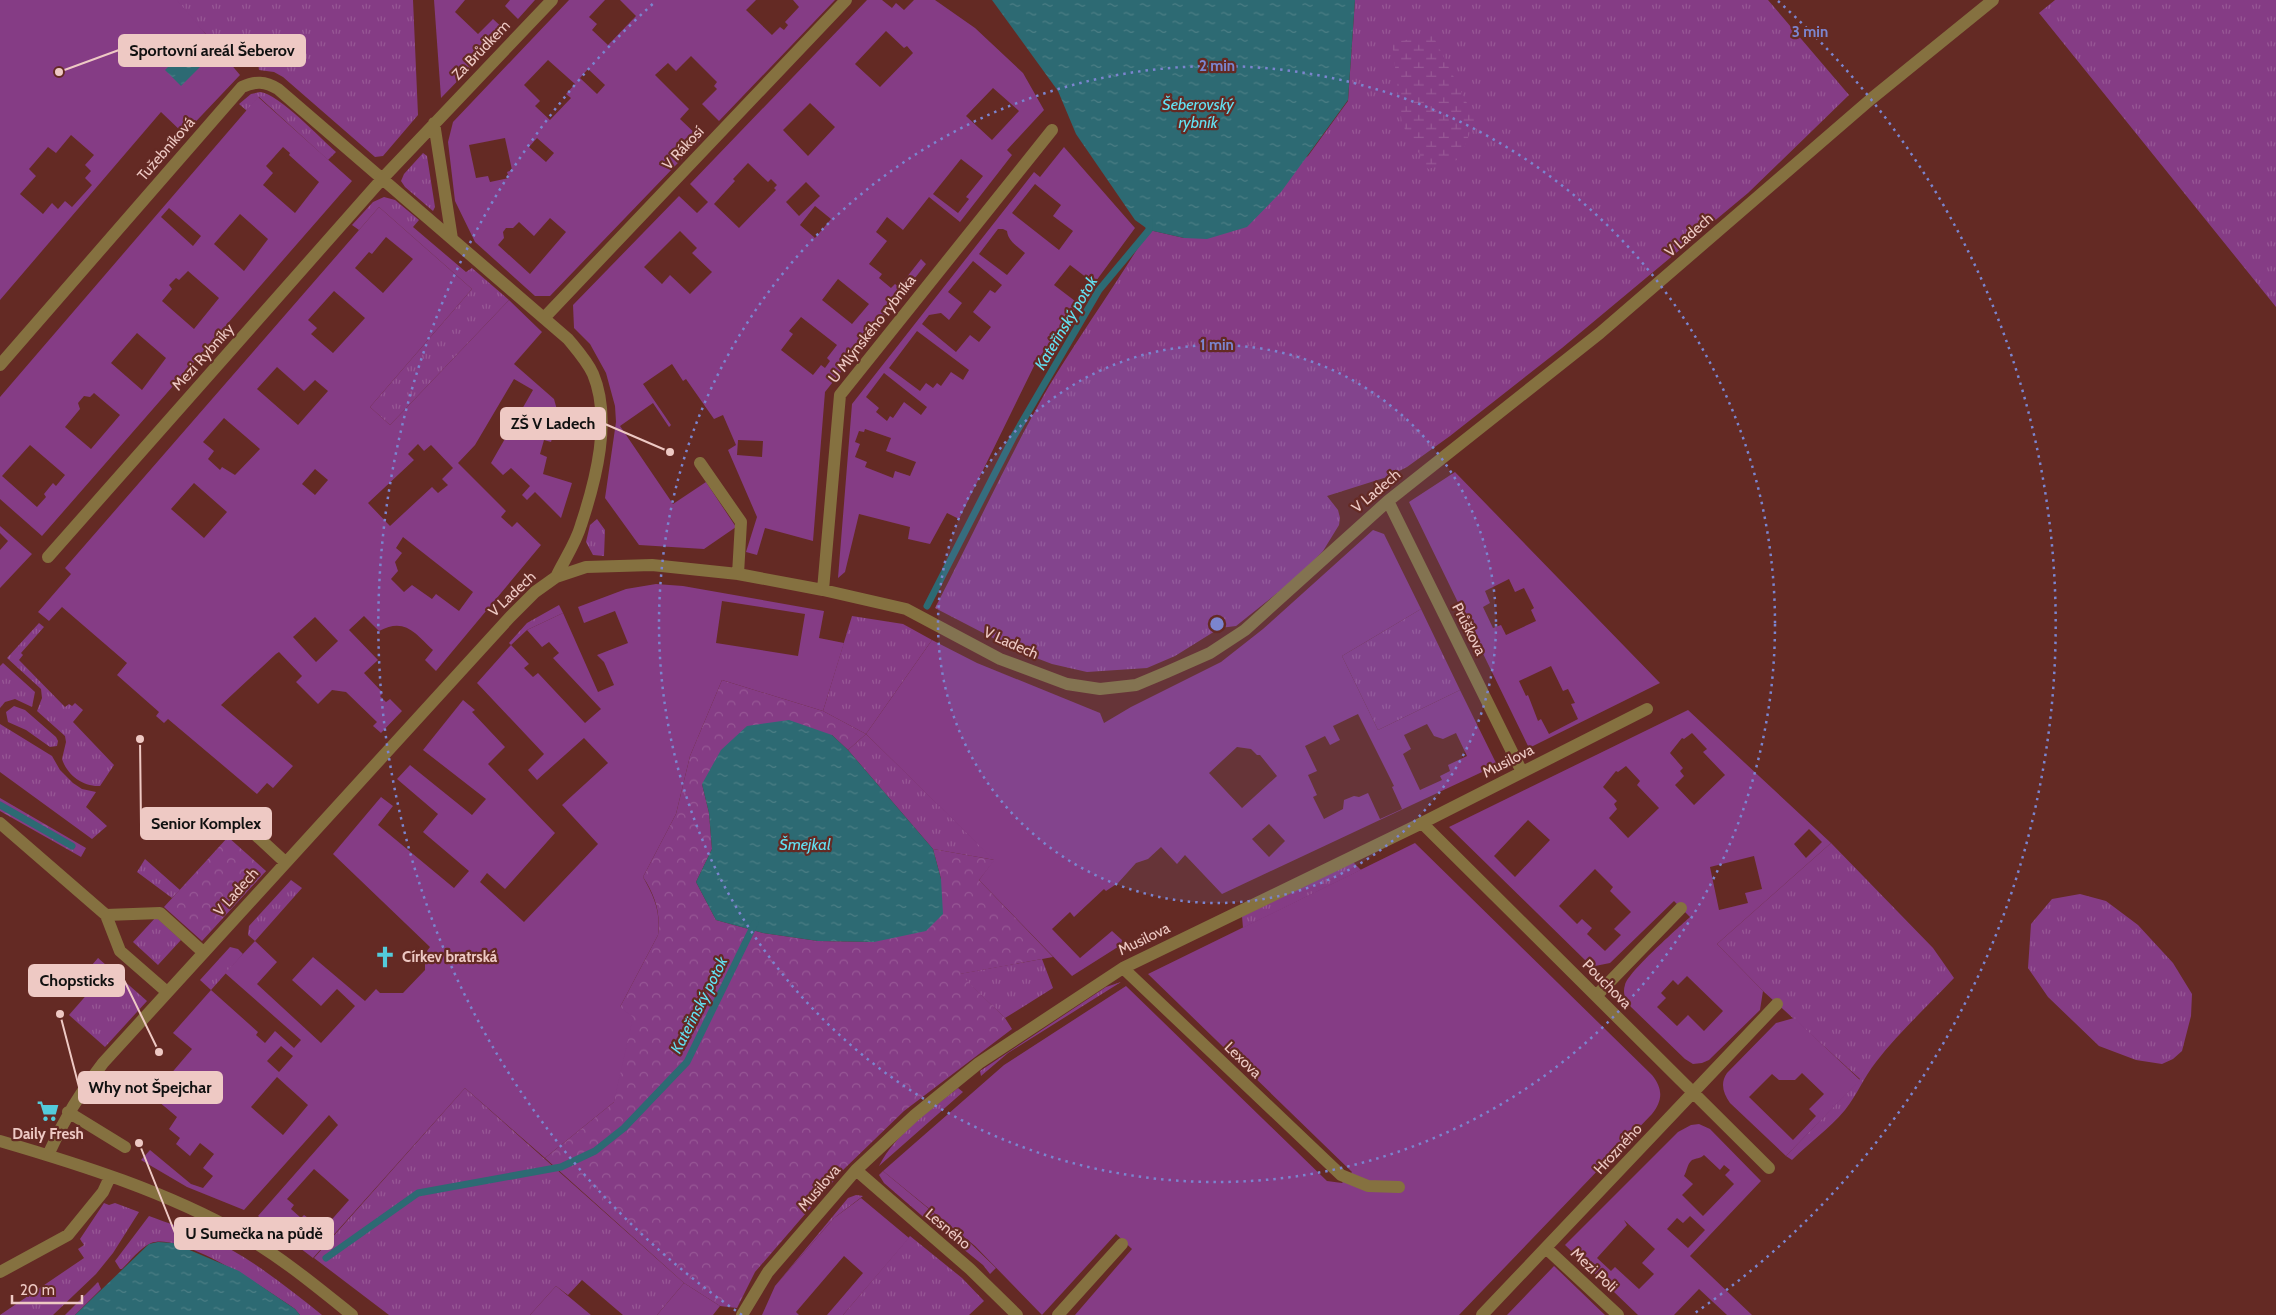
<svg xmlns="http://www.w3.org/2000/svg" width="2276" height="1315" font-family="Cabin,sans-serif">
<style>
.grass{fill:url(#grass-tufts)}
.forest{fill:url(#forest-crowns)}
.wetland{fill:url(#wetland-marsh)}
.garden{fill:#853c85;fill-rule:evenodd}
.water{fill:url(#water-ripples)}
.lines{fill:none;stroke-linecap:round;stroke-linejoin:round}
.stream{stroke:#2d6a73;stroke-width:7}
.minor{stroke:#857140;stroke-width:12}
.ring{fill:none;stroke:#7b85cf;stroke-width:2.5;stroke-dasharray:2.5 5}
.labels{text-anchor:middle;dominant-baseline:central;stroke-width:4.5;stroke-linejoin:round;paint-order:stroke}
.street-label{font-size:15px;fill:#eec9c4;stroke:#642a24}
.poi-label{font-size:15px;font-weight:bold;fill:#eec9c4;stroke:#642a24;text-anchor:start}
.water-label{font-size:16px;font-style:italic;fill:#62e2f3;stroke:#642a24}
.centre{fill:#7b85cf;stroke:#642a24;stroke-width:2.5}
.ring-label{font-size:15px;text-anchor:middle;font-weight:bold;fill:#7b85cf;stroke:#642a24;stroke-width:4.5;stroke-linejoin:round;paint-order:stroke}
.leader{fill:none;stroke:#eec9c4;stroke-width:2}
.callout-dot{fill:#eec9c4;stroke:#642a24;stroke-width:2}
.callout{fill:#eec9c4;stroke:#eec9c4;stroke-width:2}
.callout-label{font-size:16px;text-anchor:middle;font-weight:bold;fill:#111}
</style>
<defs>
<pattern id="grass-tufts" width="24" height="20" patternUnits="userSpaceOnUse" patternTransform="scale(1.25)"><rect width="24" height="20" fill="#853c85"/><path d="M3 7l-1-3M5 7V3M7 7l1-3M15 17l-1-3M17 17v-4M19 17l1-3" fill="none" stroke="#975795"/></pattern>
<pattern id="forest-crowns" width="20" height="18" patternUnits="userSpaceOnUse" patternTransform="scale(1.25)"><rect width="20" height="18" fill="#853c85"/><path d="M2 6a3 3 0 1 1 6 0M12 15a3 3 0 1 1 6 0" fill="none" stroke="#975795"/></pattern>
<pattern id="wetland-marsh" width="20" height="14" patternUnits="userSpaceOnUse" patternTransform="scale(1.25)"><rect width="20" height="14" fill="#853c85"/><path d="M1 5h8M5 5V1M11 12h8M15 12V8" fill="none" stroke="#975795"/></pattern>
<pattern id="water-ripples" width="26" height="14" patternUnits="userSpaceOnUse" patternTransform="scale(1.25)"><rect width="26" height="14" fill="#2d6a73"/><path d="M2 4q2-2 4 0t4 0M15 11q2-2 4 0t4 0" fill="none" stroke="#4c7e85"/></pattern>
</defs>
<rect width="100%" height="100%" fill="#642a24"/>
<path class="grass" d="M170,0h243l5,115 -35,41 -8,1 -92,-80 -9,-5 -15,-2 -2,-17 -15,-2 -8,6 -2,7 -21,-25z
M1355,0h413l81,95 -101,98 -186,155 -112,88 -43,31 -20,10 -60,19 11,14 2,8 -1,7 -16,26 -22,23 -65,52 -16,2 -45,28 -28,12 -60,4 -35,-8 -34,-13 -83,-43c38,-73 73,-150 114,-222 32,-53 68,-103 100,-156l35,8 124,-82 40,-55z
M2055,0h221v307l-237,-294z
M260,92c19,2 60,46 76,60l-8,8 -69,-63 -12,14 -8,-7 12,-10z
M423,153l4,3 8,51 -2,4 -28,-24 -4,-6 3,-7z
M384,197l11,3 24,20 -6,7 53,45 6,-4 37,32 -119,125 -20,-18 102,-118 -93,-82 -20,23 -7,-5 21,-23z
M597,519l8,11 -1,26 -11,-1 -7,-13 4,-17z
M559,605l4,8 -36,17 -16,15 -2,-2 18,-20z
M1421,609l39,81 -82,40 -36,-74z
M852,616l51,8 29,16 -66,94 129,126 -62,-11 -85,-99 18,-16 -43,-23z
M39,623l5,4 -23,26 2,2 -4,5 46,47 4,-3 3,2 3,-3 8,7 -10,12 41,43 -14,21c-17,1 -33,-11 -38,-27l4,-17 -1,-6 -28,-25 5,-13 -1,-9 -34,-31z
M3,663l32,29 -3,15 -17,-8 -10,3 -5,6v-42z
M14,706l11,4 31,27 2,4 -1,5 -7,1 -24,-17 -18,-8 -2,-10z
M0,724l52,32 8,14 13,13 9,6 14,3 -10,15 21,19 -15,13 -92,-67z
M1831,843l102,105 21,30c-26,28 -55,54 -78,84 -12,15 -19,33 -31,48 -16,19 -36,33 -53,50l-6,-4 74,-77 -97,-88 -46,-47z
M145,859l35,31 -8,8 -35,-26z
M1353,862l8,8 -118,58 -1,-12z
M291,880l11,8 -47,53 -7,-6 1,-9z
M2080,894l26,7 32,24 35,38 19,31 -1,22 -9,35 -9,8 -11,5 -26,-4 -37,-14 -51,-49 -20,-29 3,-44 21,-25z
M156,917l25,23 -23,25 -25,-23z
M230,947l8,2 5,5 -32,36 -11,-10z
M98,958l49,43 -42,46 -36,-32 28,-32 -11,-11z
M1042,959l11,29 -48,30 -46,-44z
M1121,982l-113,71 -27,23 -1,-5 126,-84z
M465,1088l219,195 -27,32h-34l-41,-35 -14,15 -12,-9 -26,29h-141l-75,-57z
M958,1088l5,4 -84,74c17,-33 50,-55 79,-78z
M883,1171l52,43 -7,7 -44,-38 -5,-8z
M856,1195l7,1 -29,22 -59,68 73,-88z
M104,1203l5,2 6,-2 24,9 -26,41 -17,21 -43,41h-53l84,-57 -6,-9 6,-4 -4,-6z
M149,1216c18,7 40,13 59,22 42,19 79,49 114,77h-22l-5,-6c-26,-18 -114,-78 -144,-66 -10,4 -21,18 -29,26h-2l-5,-8z
M910,1236l52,42 22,23 -15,14h-126z
M966,1239l30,29 -6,6 -7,-9 -21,-17z
M98,1282l3,7 -26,26h-10z"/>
<path class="forest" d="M722,680l101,31 43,23 -18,16 -16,-15 -130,49 7,29 3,36 -16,33 20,38 47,13 55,8 56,1 67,-63 -8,-30 62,11 -16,20 74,77 -93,17 45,44 7,11 -108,82 -61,59 -88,102 -18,36 -17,-2 -36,-23 -139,-125 69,-56 6,-95 38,-72c3,-22 -3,-40 -15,-58l33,-63 14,-58z
M0,798l86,50 -5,9 -81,-46z
M228,837l38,34 -64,70 -38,-34z"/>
<path class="wetland" d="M1433,36l42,83 -15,40 -32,10 -26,-45 -10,-82z"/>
<path class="garden" d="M0,0h177l63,75 -56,59 -23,-22 -161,188zM71,135l23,20 -9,10 6,6 -6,7 7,7 -20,22 -7,-6 -7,8 -6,-6 -9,11 -23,-20 16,-18 -7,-7 19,-22 8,6z
M434,0h31l-10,12 23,22 15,-15 13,12 -65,67z
M510,0h25l-17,19 -13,-13z
M569,0h36l-16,17 8,7 -5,6 16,15 28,-29 -16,-16h136l-10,10 26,25 8,-8 4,3 4,-5 -3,-3 14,-15 -6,-7h42l-116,121 -17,-17 15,-15 -3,-3 3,-4 -26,-26 -15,15 -8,-8 -13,12 34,34 -9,10 21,20 -151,157h-15l-60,-54 -20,-41 -7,-59 5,-20zM548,60l27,24 -9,10 5,4 -21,22 -15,-14 5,-5 -16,-16zM588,69l17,16 -8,9 -17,-16zM505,138l7,32 -5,2 2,6 -19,4 -2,-6 -12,2 -7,-33zM537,138l17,15 -8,9 -17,-15zM550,218l16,14 -36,42 -32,-29 6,-7 -1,-6 3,-4h7l6,-6 15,14z
M867,0h15l10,8 4,-5 8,7 10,-10h21l40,28 48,45 21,37 -37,40 5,5 -52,67 -31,-25 -26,33 -16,-13 -11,15 11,9 -18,23 13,10 -3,4 12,10 4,-4 4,3 22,-28 5,5 -101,128 -12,149 -48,-13 -8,27 -11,-3 11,-35 -29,-67 8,-5 -13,-30 -9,4 -28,-40 -3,2 -11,-17 -29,20 28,41 -2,2 -16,-24 -33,23 53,78 33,-22 30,45 -32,22 -65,-4 -34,-47 11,-76 -1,-16 -9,-33 -16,-29 -16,-16 -1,-23 106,-109 18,17 11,-11 -18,-18zM886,31l18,17 3,-2 6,7 -33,34 -25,-23zM993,88l26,23 -27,29 -26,-24zM810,103l25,24 -27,29 -25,-26zM961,159l22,17 -17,21 3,2 -11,14 -25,-19zM748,163l20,19 3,-3 6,6 -3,3 2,2 -37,38 -25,-24 21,-23 -2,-2zM806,182l14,14 -21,20 -13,-14zM815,206l16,13 -16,19 -15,-13zM680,231l17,17 -5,5 20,19 -22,22 -20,-19 -8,9 -18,-17zM838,279l31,25 -17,20 -30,-24zM801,317l36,28 -10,13 3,3 -5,7 -4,-3 -8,10 -32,-25 12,-16 -4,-3zM738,440l25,1 -1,16 -25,-2z
M258,97l94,84 -310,355 -42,-37v-102zM283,147l7,6 -1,2 30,27 -24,31 -32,-28 10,-12 -7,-7zM169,208l32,28 -8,10 -32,-29zM240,214l28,25 -24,32 -30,-27zM188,271l31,27 -25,31 -32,-28 10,-12 -3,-4 7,-7 3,2zM137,333l29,25 -24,32 -31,-27zM94,393l26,22 -29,34 -26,-22 15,-18 -2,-6 6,-7 6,1zM30,445l35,30 -9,11 -3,-3 -9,11 2,3 -9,10 -35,-31z
M1064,147l71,81 -100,136 -76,155 -12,-6 -17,31 -22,-5 2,-12 -51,-13 -14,58 -7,6 14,-174 182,-232 6,5zM1035,184l26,21 -8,11 20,15 -14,19 -47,-37zM998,229h5l4,2c1,10 10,15 18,22l-18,22 -28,-21zM973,261l29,24 -7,8 -5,-3 -17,22 18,15 -12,15 -9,-7 -14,17 -34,-28 7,-9 12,-2 8,7 13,-17 -14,-11zM1070,265l21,16 -16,20 -21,-16zM917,331l52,39 -6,10 -12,-8 -10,14 -4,-3 -4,5 -7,-5 -6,8 -31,-23zM884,373l43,34 -6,8 -17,-13 -11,16 -3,-2 -3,5 -11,-9 3,-4 -13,-11zM865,429l26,9 -5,13 30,11 -6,14 -15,-5 -2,7 -28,-11 2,-5 -12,-5 5,-13 -5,-2 4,-11 5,1z
M379,207l93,82 -102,118 20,18 119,-125 33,32 -28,32 40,35 5,18 -8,25 -7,-2 -4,14 7,3 -4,17 29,9 -11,35 -26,-26 -8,8 -5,-5 8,-9 -19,-18 -8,7 -12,-12 42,-73 -19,-11 -39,66 -17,18 48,48 -5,6 11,10 5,-5 24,23 -105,126 -11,-11 8,-10c-18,-17 -28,-33 -54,-19l-15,-15 -15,14 29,30 -14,13 19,20 -3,3 6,6 4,-3 12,12 -21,22 -8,-7 4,-4 -31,-30 -14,-2 -14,14 -22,-22 6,-6 -23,-24 -3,2 -55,51 72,61 -20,22 -6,-5 -10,11 -89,-75 -4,4 -8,-7 3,-4 -42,-37 10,-12 -65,-56 -13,14 -11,-9 33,-38 -6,-6zM386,237l27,22 -30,34 -28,-25 14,-16 3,2zM334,291l31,27 -32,35 -22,-19 6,-6 -9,-8zM277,367l27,24 11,-11 13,11 -30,34 -41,-36zM224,418l36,31 -25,26 -13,-8 -2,3 -12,-11 6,-8 -11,-9zM418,444l6,7 7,-6 22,23 -11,11 6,6 -10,8 -6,-6 -42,39 -22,-23 46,-43 -6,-6zM315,469l13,11 -13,15 -13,-11zM194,483l33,29 -23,26 -33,-29zM403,537l70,55 -14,19 -23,-17 -4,5 -20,-14 -8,7 -13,-13 7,-8 -3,-9 7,-9 -6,-5zM315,617l23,24 -22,21 -23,-25z
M1455,472l205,211 -131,65 -120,-246zM1509,579l6,13 9,-4 10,20 -3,2 5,11 -30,14 -5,-10 -8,3 -10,-21 7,-4 -5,-12zM1551,666l12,25 5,-2 7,14 -4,1 7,15 -29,15 -8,-15 -3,2 -10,-26 -2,1 -7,-15z
M0,526l32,28 -32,34v-38l8,-9 -8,-8z
M1373,530l11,4 37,75 -79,47 36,74 82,-40 37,75 -275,129 -37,-39 -8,9 -16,-17 -13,12 -12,4 -18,20 -12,8 -2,-2 -30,28 -4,-5 -18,17 28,29 32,-27 10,9 -1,5 -49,31 -93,-96 15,-20 -128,-126 66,-94 45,23 123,50 4,10 27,-16 90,-45 42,-33zM1358,714l36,72 -2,1 10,22 -22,10 -12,-26 -9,4 -5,-1 -10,4 -1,9 -19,10 -11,-22 4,-2 -9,-20 9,-4 -12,-25 20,-10 5,9 10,-5 -7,-14zM1427,724l7,12 9,3 13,-6 11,23 -19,9 2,6 -10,5 2,4 -22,10 -17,-36 8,-5 -7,-14zM1237,747l14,2 6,6h3l17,21 -35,32 -33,-35zM1269,824l16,17 -16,16 -17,-18z
M656,584l27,2 141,25 -5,27 25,5 -21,68 -101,-31 -32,76 -14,58 -33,63c11,19 18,35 15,58l-38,72 13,10 -19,85 -69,56 -80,-70 -152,170 -55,-42 80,-91 -9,-10 -85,95 -57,-23 -46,-27 9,-10 41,34 12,4 10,-12 -10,-8 11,-14 -14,-11 -10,13 -14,-12 4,-6 -11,-9 8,-12 -25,-21 40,-47 -19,-16 38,-43 47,42 -2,3 9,8 10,-12 19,17 7,-8 -76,-67 30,-32 22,21 -20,22 64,59 34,-37 -18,-17 -16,17 -29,-26 21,-23 52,44 11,-12 4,4h23l22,-23v-8l4,-5 -2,-6 3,-4 -97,-93 48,-57 12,9 -15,19 76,63 15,-17 -46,-39 15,-18 -41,-35 13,-14 62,50 14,-16 -63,-49 40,-50 12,10 -3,2 33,35 -17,17 67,69 -50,56 -18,-16 -7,9 44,40 74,-78 -36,-39 46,-42 -24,-25 -47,42 -9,-10 16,-16 -67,-71 34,-38 18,19 -5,4 9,9 5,-4 47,50 16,-14 -48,-51 6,-5 -10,-11 -7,5 -15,-17 36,-17 35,79 16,-7 -10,-23 -7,-7 31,-12 -13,-32 -31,12 -6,-16 48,-18zM722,601l83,13 -7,42 -82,-13zM281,1046l12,10 -14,16 -12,-11zM277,1077l31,28 -25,30 -32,-28zM314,1169l35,31 -30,34 -11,-9 3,-5 -7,-5 -3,3 -10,-9 3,-4 -7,-6z
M1688,710l143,133 -114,101 46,47 -3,19 -51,50 -7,3 -9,1 -8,-5 -54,-52c-5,-7 -9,-13 -6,-22 3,-13 52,-56 65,-68l-16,-16 -64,62 -15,3 -8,-4 -138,-135zM1692,733l15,16 -4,3 22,23 -31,30 -19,-20 9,-9 -4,-5 3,-3 -13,-15 12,-15 2,1zM1626,766l14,15 -3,4 22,23 -31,30 -19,-20 8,-9 -3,-5 3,-3 -14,-14 13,-16 2,1zM1528,820l22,20 -35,37 -21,-21zM1809,829l13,13 -16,16 -12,-14zM1754,856l8,33 -17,4 3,10 -29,7 -9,-43zM1595,869l18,18 -3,4 21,21 -17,17 7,6 -16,16 -18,-17 5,-6 -10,-9 -5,5 -18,-18zM1687,976l36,35 -19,20 -16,-16 -11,11 -20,-19 9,-9 -5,-5 12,-13 5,5z
M1415,843l237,232c11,14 11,25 0,39l-193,201h-384l57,-66 -16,-15 -74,81 -67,-69 -92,-75 121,-106 122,-79 201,195 15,2 10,-11 -204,-198z
M1794,1018l66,62 -74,76 -56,-53c-7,-10 -10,-20 -3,-30l49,-50zM1802,1073l22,21 -15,15 7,7 -23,24 -44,-43 23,-23 7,6h16z
M1699,1124l11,5 51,52 -71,75 62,59h-25l-28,-26 -25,26h-36l-73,-70 113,-113 13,-7zM1704,1155l16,15 4,-5 6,5 -5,5 9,9 -31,32 -21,-21 11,-11 -9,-8c3,-5 3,-12 8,-16 4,-2 8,-1 12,-5zM1690,1216l15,14 -17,18 -21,-19 10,-11 6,5zM1624,1220l31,29 -13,14 12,11 -15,15 -24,-22 -4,4 -14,-13 30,-33z
M861,1198l48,40 -66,77h-16l36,-42 -19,-17 -48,56 3,3h-37l13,-29 59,-68z
M1554,1266l51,49h-98z
M684,1283l36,23 -7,9h-56z
M556,1286l35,29h-61z"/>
<path class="water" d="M992,0h363l-7,100 -67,92 -34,35 -40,12 -23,-1 -35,-8 -14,-10 -59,-86 -18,-43z
M191,44l16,16 -26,26 -16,-16z
M789,720l43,15 16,15 85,99 8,30 2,35 -17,17 -52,11 -56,-1 -55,-8 -47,-13 -20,-38 16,-33 -3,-36 -7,-29 19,-34 26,-24z
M158,1242l15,1 66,28 56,38 5,6h-225l74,-71z"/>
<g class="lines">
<path class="stream" d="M927,606l87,-170 85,-146 50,-60v-9
M0,805l72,41
M326,1258l92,-65 143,-26 34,-16 29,-23 63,-66 68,-139"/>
<path class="minor" d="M434,123l18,116
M544,318l302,-318
M0,365l242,-278c13,-6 23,-6 36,2l290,250c9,11 19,22 25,35 19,45 3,106 -12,151 -5,18 -17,35 -25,52
M700,463l41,59 -3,52
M1388,501l134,271
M48,557l334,-378 170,-179
M823,590l17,-195 212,-265
M0,823l106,92 14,36 47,41
M1422,823l347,345
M246,826l39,36
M106,915l54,-2 43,39
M1123,968l218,207 27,11 31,1
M1596,996l85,-88
M68,1112l57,35
M0,1141c82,24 167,51 241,93 40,23 75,52 111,81
M48,1155c15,-34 32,-63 55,-92l407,-446 25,-25 21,-15 30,-10 66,-2 86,9 85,16 83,19 94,50 67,25 33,5 36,-4 31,-13 43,-19 35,-23 143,-129 212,-168 271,-234 122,-99
M856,1170l114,99 47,46
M1547,1249l71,66
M0,1272l68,-37 35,-43 7,-15
M742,1315l26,-43 88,-102 59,-55 64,-52 144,-95 299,-145 225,-114
M1058,1315l64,-71
M1482,1315l295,-311"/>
</g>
<circle cx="1217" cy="624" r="279" fill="#7b85cf" fill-opacity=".12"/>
<g class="ring">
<circle cx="1217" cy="624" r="279"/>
<circle cx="1217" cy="624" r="558"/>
<path d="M742 1315A838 838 0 0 1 656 1M1778 1A838 838 0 0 1 1692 1315"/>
</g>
<defs>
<g id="church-bare" transform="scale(1.725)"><path d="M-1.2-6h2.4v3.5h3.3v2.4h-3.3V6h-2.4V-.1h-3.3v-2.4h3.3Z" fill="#53cbdb" stroke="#642a24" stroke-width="2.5" paint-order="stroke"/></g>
<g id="supermarket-bare" transform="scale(1.725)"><path d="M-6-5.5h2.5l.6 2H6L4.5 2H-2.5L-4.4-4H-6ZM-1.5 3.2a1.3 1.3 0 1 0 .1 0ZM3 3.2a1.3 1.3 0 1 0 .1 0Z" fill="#53cbdb" stroke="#642a24" stroke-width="2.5" paint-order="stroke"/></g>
</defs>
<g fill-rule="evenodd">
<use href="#church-bare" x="385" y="957"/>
<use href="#supermarket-bare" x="48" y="1111"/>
</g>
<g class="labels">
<g class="street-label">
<text transform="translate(481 50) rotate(-46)">Za Brůdkem</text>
<text transform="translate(683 148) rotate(-47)">V Rákosí</text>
<text transform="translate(166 149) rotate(-49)">Tužebníková</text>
<text transform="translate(1689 235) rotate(-41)">V Ladech</text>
<text transform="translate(872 329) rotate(-52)">U Mlýnského rybníka</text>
<text transform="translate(203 357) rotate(-48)">Mezi Rybníky</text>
<text transform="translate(1376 491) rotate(-40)">V Ladech</text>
<text transform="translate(512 594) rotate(-43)">V Ladech</text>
<text transform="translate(1469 629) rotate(63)">Průškova</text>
<text transform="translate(1011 643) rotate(24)">V Ladech</text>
<text transform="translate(1508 761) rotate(-27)">Musilova</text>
<text transform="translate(236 892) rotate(-48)">V Ladech</text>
<text transform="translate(1144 939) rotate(-26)">Musilova</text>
<text transform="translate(1607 984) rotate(45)">Pouchova</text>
<text transform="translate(1243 1060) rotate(44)">Lexova</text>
<text transform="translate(1618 1149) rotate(-47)">Hrozného</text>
<text transform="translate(819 1188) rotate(-49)">Musilova</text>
<text transform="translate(948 1229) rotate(40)">Lesného</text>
<text transform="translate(1594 1270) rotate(43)">Mezi Poli</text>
</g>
<g class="poi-label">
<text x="402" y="957">Církev bratrská</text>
<text x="48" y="1134" text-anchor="middle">Daily Fresh</text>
</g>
<g class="water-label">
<text x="1198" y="104">Šeberovský<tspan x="1198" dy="18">rybník</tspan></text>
<text transform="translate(1066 323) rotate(-59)">Kateřinský potok</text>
<text x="805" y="844">Šmejkal</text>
<text transform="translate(699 1005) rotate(-63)">Kateřinský potok</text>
</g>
</g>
<circle cx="1217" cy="624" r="8" class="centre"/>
<g class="ring-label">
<text x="1810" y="37">3 min</text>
<text x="1217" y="71">2 min</text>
<text x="1217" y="350">1 min</text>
</g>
<path class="leader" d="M59 72L119 50M670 452L605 424M140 739L141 824M159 1052L124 980M60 1014L79 1087M139 1143L175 1233"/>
<g class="callout-dot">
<circle cx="59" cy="72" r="5"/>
<circle cx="670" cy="452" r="5"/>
<circle cx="140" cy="739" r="5"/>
<circle cx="159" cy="1052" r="5"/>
<circle cx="60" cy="1014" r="5"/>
<circle cx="139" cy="1143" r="5"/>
</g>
<g class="callout">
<rect x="119" y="35" width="186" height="31" rx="5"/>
<rect x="501" y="408" width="104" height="31" rx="5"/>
<rect x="141" y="808" width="130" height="31" rx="5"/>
<rect x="29" y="965" width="95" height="31" rx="5"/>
<rect x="79" y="1072" width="143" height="31" rx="5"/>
<rect x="175" y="1218" width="158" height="31" rx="5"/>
</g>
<g class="callout-label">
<text x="212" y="56">Sportovní areál Šeberov</text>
<text x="553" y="429">ZŠ V Ladech</text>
<text x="206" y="829">Senior Komplex</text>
<text x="77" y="986">Chopsticks</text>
<text x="150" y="1093">Why not Špejchar</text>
<text x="254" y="1239">U Sumečka na půdě</text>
</g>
<path d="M12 1295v8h70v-8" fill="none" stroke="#eec9c4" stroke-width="2.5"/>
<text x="20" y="1295" font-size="15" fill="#eec9c4" stroke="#642a24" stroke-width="4" paint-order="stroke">20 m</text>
</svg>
